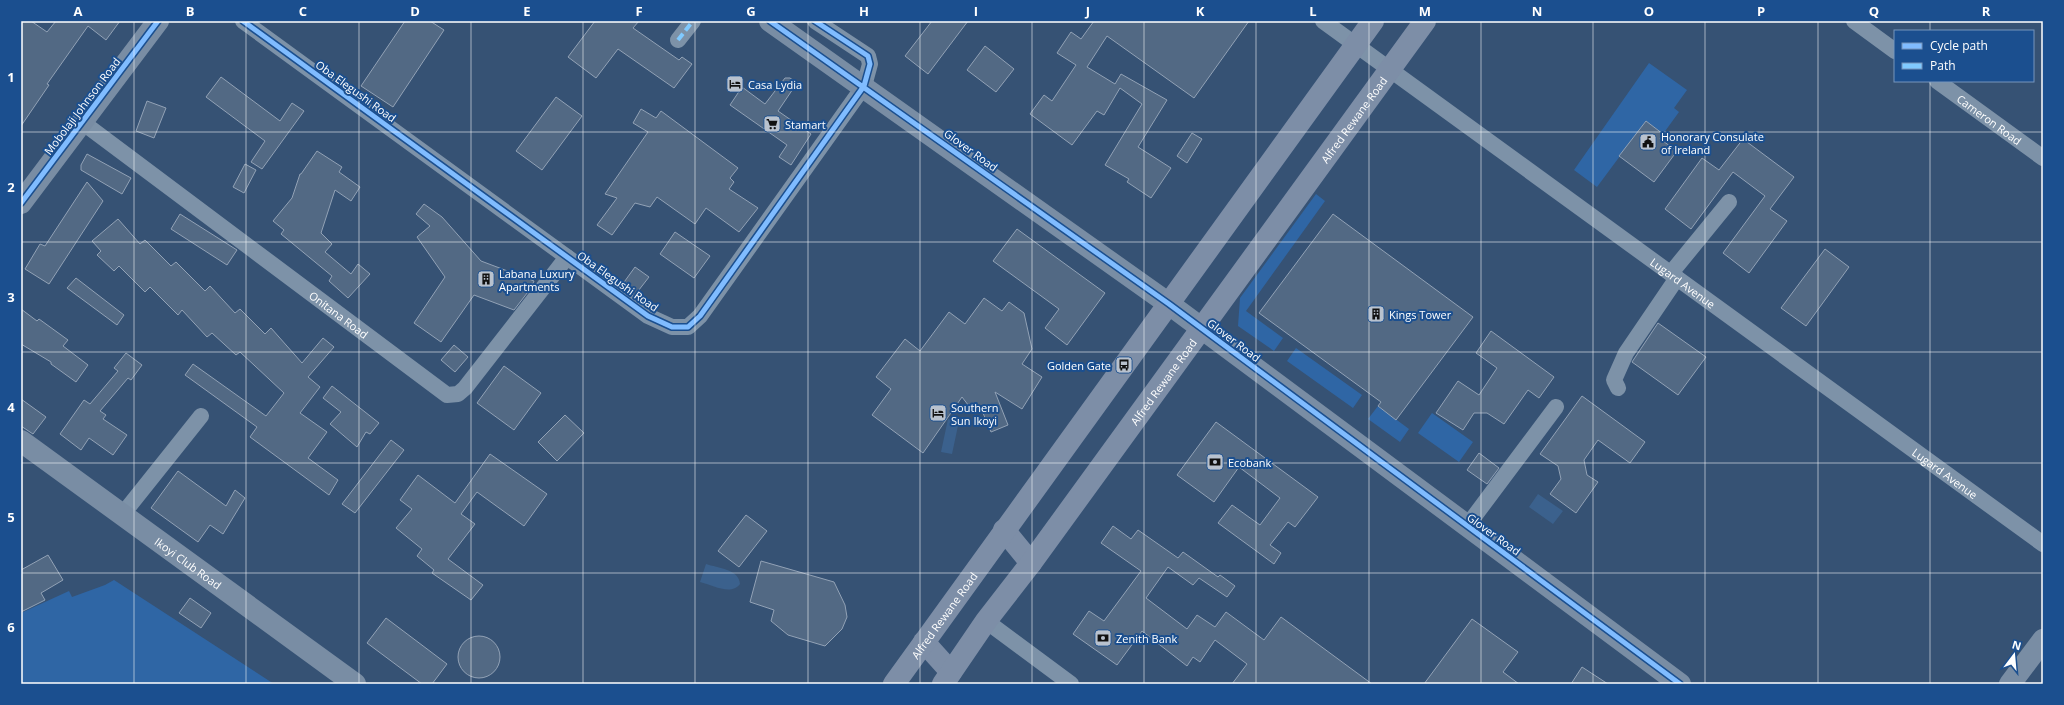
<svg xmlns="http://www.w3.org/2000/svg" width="2064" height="705" font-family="'Open Sans',sans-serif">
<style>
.green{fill:#2f66a5}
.water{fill:#3b618d}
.building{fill:#526984;stroke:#92a2b6}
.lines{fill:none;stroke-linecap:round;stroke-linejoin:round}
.street{stroke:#7d92a8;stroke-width:16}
.secondary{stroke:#798da4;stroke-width:22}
.primary{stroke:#7d8ea7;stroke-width:22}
.quiet{stroke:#80caff;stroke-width:4;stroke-dasharray:8 4;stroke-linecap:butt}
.cycleway-casing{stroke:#1b4f8f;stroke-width:8}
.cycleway{stroke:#80bcff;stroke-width:5}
.grid{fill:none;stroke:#fff;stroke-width:1;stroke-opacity:0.55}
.labels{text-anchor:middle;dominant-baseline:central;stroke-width:4;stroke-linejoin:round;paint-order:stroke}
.poi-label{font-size:11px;fill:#fff;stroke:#1b4f8f;text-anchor:start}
.street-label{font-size:11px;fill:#fff;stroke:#1b4f8f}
.neatline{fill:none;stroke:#fff;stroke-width:1.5}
.grid-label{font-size:13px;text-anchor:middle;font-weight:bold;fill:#fff}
</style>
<rect width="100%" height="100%" fill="#365274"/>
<path class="green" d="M1649,63l38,27 -13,18 5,4 -16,22 -17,-13 -49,66 -23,-17z
M1316,194l9,7 -79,110 37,27 -9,13 -36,-25 2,-28z
M1296,348l66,47 -9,13 -66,-47z
M1378,406l31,23 -9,13 -32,-23z
M1432,413l41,29 -14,20 -41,-29z
M114,580l160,104h-253v-71l48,-22 3,6 33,-12z"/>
<path class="water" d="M948,419l11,2 -7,33 -11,-2z
M1538,494l25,17 -10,13 -24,-17z
M706,564c12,4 33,5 34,20 -9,12 -27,1 -40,-2z"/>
<path class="building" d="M21,21h10l16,11 9,-11h64l-14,19 -18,-14 -41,58 2,1 -28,41z
M405,21h25l14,9 -51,77 -32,-21z
M595,21h44l-6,7 46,32 3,-3 10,7 -18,24 -56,-39 -22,29 -28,-21z
M932,21h36l-40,53 -23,-18z
M1094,21h155l-55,77 -87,-62 -20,31 28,17 6,-10 46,26 -29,47 33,21 -20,30 -24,-16 2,-3 -24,-14 37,-61 -22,-16 -16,27 -7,-4 -25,34 -42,-31 14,-19 8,6 24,-36 -19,-12 14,-21 10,7z
M985,46l29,23 -18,23 -29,-22z
M221,77l59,44 12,-18 12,8 -42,58 -11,-7 14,-21 -59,-44z
M785,78h5l7,5 -19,28 33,23 -20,31 -12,-8 8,-12 -57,-40 12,-18 23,17z
M556,97l26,19 -40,54 -26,-19z
M147,101l19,7 -12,30 -18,-7z
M641,109l15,9 5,-7 77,57 -8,10 4,4 -5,7 29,19 -19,24 -33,-24 -11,16 -38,-27 -7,10 -15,-4 -23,32 -15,-10 20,-27 -12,-4 43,-62 -15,-9z
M1646,121l17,13 -3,5 17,12 -23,31 -35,-26z
M1192,133l10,6 -15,24 -10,-7z
M1743,139l51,38 -24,32 17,12 -38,52 -26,-20 42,-57 -32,-24 -42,57 -26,-20 37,-51 17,12z
M317,151l25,16 -3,5 21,15 -9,14 -16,-11 -14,43 11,11 -7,8 26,22 7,-10 12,10 -22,24 -19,-17 3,-5 -51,-42 3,-4 -11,-9 19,-23 8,-24h1z
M87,154l44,24 -9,16 -41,-24v-5z
M245,164l11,6 -12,23 -11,-6z
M87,182l16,19 -54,83 -24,-15 15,-25 5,2z
M424,204l18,13 39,44 53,20 -3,7 -17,22 -40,-15 -33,47 -27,-19 31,-46 -28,-40 13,-11 -14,-12z
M180,214l57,36 -10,15 -56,-36z
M1333,214l140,103 -77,103 -18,-14 3,-4 -122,-89z
M118,219l22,25 5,-4 26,26 5,-4 29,29 5,-5 25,27 5,-4 25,25 6,-6 31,35 21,-25 11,9 -26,30 12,10 -20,26 27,19 -19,26 30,22 -9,15 -79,-58 7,-10 -72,-52 8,-11 73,52 18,-23 -44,-41 -4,3 -24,-22 -5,4 -25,-27 -4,5 -28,-28 -5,5 -26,-26 -5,5 -17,-16 4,-4 -9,-10z
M1017,229l88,64 -38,52 -22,-17 14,-19 -66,-48z
M675,232l35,24 -16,22 -34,-24z
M1825,249l24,18 -43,59 -25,-18z
M635,267l14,10 -14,18 -13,-10z
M76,278l48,37 -7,10 -50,-37z
M984,298l18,13 7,-9 15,11 8,36 -10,15 20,13 -20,32 -27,-17 13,33 -17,7 -8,-19 -11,-3 -10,-13 -39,56 -51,-38 19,-26 -15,-12 29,-38 15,12 29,-39 16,12z
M21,309l16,12 2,-2 29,21 -5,6 25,19 -12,17 -25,-18v-2l-30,-18z
M1658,323l48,34 -28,38 -46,-33z
M1491,331l63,46 -15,21 -11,-8 -24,34 -17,-11h-13l-11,17 -27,-17 22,-32 21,14 18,-27 -21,-15z
M454,345l14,12 -13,15 -14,-12z
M126,353l16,12 -11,15 -3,-2 -28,33 6,4 -3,4 24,16 -14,20 -24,-17 -8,12 -21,-16 24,-34 6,4 28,-33 -4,-3z
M504,366l37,27 -27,37 -37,-27z
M332,386l47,37 -9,11 -4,-2 -9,15 -27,-23 11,-12 -18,-14z
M1582,396l63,46 -15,21 -32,-23 -14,20 3,15 11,7 -22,31 -26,-19 11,-15 -3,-13 -18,-12z
M21,399l25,18 -13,17 -12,-8z
M565,415l19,18 -27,28 -19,-19z
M1216,422l102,75 -23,30 -7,-5 -18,23 11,8 -7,11 -56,-41 14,-18 28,20 20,-27 -41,-31 -25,35 -37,-27z
M391,440l13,10 -49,63 -13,-9z
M1479,453l20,15 -12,16 -20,-14z
M490,454l57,40 -23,32 -47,-34 -16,22 14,10 -27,35 35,26 -12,15 -39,-27 2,-3 -17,-14 5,-7 -26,-21 16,-19 -12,-9 18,-25 37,28z
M178,471l48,35 9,-16 10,8 -22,36 -13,-9 -12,17 -47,-34z
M746,515l21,16 -28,36 -21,-16z
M1113,526l18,13 7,-9 40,28 5,-6 35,25 2,-2 15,11 -8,11 -28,-19 -6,7 -25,-18 -22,31 41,31 10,-14 18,12 11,-15 38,28 17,-23 91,67h-140l15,-20 -32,-24 -15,22 -7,-5 -6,9 -45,-35 -25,34 -44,-31 16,-23 15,10 37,-50 -40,-28z
M48,555l15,25 -22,13 4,7 -24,12v-42z
M761,561l73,21 11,23 2,12 -5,12 -17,17 -37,-11 -17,-14 3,-11 -24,-8z
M190,598l21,15 -10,15 -22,-15z
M386,618l61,46 -15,20h-10l-55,-41z
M1472,619l46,33 -15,20 16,12h-95z
M458 657a21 21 0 1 1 42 0a21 21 0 1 1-42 0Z
M1582,667l26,17h-37z"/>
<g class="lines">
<g class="street">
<path d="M243,21l405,295 24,11h16l12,-11 164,-230 6,-22 -2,-8 -53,-35"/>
<path id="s1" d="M1323,21l720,523"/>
<path d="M1854,21l41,30"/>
<path d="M678,40l15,-19"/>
<path id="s2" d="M1937,81l106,77"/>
<path id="s3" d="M82,122l365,273 11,-1 7,-6 102,-131"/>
<path d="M1671,273l58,-71"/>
<path d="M1618,388l-4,-8 12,-27 51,-75"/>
<path d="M122,515l79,-99"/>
<path d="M1467,526l89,-119"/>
<path d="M986,621l85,63"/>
</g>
<g class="secondary">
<path d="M770,21l399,283 511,380"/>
<path d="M21,203l137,-182"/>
<path id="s4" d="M21,441l334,243"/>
<path d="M2010,684l33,-44"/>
</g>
<g class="primary">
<path d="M1004,530l27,33"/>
<path d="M924,642l27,30"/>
<path id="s5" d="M894,684l479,-663"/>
<path id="s6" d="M943,684l43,-63 45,-58 394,-542"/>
</g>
<path class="quiet" d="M678,40l15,-19"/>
<g class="cycleway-casing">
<path id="cycleway" d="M243,21l405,295 24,11h16l12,-11 164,-230 6,-22 -2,-8 -53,-35
M770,21l399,283 511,380
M21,203l137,-182"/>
</g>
<use href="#cycleway" class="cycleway"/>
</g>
<path class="grid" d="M134,21v663M246,21v663M359,21v663M471,21v663M583,21v663M695,21v663M808,21v663M920,21v663M1032,21v663M1144,21v663M1256,21v663M1369,21v663M1481,21v663M1593,21v663M1705,21v663M1818,21v663M1930,21v10M1930,81v603M21,132h2022M21,242h2022M21,352h2022M21,463h2022M21,573h2022"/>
<defs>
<g id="hotel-square" transform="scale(0.9)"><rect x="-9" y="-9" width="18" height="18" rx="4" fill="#b9c2ce" stroke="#1b4f8f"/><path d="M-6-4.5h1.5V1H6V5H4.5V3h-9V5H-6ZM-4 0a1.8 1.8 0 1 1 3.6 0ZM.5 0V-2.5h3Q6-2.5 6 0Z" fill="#111"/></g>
<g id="supermarket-square" transform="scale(0.9)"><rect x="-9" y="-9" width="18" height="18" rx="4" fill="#b9c2ce" stroke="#1b4f8f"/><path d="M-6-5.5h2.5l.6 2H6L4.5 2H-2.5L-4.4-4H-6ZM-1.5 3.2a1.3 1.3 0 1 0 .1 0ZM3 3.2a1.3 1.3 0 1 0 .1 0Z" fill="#111"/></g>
<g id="civic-square" transform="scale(0.9)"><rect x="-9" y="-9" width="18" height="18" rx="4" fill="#b9c2ce" stroke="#1b4f8f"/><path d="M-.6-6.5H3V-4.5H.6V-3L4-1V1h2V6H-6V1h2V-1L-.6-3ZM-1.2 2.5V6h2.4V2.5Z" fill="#111"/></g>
<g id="building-square" transform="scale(0.9)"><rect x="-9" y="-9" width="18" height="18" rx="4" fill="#b9c2ce" stroke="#1b4f8f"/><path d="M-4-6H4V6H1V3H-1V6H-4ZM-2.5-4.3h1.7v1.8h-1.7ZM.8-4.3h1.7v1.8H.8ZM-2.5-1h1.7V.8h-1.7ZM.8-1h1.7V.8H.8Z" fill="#111"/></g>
<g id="bus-square" transform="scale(0.9)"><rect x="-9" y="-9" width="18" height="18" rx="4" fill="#b9c2ce" stroke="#1b4f8f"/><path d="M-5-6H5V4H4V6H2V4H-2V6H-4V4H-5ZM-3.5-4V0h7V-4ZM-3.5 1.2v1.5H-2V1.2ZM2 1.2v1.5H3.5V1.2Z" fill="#111"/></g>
<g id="bank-square" transform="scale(0.9)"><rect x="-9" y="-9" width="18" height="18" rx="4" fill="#b9c2ce" stroke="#1b4f8f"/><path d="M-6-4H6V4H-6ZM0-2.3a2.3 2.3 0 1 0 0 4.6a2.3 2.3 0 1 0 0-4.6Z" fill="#111"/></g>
</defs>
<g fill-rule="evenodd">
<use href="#hotel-square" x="735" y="84"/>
<use href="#supermarket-square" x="772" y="124"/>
<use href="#civic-square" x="1648" y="142"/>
<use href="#building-square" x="486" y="279"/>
<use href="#building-square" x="1376" y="314"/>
<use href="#bus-square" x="1124" y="365"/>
<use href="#hotel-square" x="938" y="413"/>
<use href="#bank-square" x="1215" y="462"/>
<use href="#bank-square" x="1103" y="638"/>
</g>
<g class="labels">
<g class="poi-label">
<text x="748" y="84">Casa Lydia</text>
<text x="785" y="124">Stamart</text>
<text x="1661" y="136">Honorary Consulate<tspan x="1661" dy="13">of Ireland</tspan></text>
<text x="499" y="273">Labana Luxury<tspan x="499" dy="13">Apartments</tspan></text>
<text x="1389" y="314">Kings Tower</text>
<text x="1111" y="365" text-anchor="end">Golden Gate</text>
<text x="951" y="407">Southern<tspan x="951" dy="13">Sun Ikoyi</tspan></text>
<text x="1228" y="462">Ecobank</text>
<text x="1116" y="638">Zenith Bank</text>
</g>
<g class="street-label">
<text transform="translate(356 91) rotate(36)">Oba Elegushi Road</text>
<text transform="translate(82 106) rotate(-53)">Mobolaji Johnson Road</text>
<text stroke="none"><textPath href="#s2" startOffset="65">Cameron Road</textPath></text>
<text stroke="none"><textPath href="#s6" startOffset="698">Alfred Rewane Road</textPath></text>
<text transform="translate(971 150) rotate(36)">Glover Road</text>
<text transform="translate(618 281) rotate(35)">Oba Elegushi Road</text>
<text stroke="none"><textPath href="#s1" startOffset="445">Lugard Avenue</textPath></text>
<text stroke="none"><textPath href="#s3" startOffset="321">Onitana Road</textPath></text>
<text transform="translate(1234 340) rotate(37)">Glover Road</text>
<text stroke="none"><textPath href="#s6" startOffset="374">Alfred Rewane Road</textPath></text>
<text stroke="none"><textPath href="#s1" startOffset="769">Lugard Avenue</textPath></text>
<text transform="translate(1494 534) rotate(36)">Glover Road</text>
<text stroke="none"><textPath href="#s4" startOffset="207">Ikoyi Club Road</textPath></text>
<text stroke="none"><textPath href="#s5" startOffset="85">Alfred Rewane Road</textPath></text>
</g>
</g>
<rect width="2064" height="705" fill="none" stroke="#1b4f8f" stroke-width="44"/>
<rect x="1894" y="30" width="140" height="52" fill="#1b4f8f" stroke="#7695bc"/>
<rect x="1902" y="43" width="20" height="6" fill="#80bcff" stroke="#7695bc"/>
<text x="1930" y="50" font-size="12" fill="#ffffff">Cycle path</text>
<rect x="1902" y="63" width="20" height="6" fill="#80caff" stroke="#7695bc"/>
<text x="1930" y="70" font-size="12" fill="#ffffff">Path</text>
<g transform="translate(2014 655) rotate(16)" stroke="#1b4f8f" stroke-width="3" paint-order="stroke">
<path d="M0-3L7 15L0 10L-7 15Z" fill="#ffffff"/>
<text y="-6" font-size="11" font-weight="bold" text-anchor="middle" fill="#ffffff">N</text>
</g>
<rect x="22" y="22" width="2020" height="661" class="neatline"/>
<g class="grid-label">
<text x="78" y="16">A</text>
<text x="190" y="16">B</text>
<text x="303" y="16">C</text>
<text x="415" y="16">D</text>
<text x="527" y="16">E</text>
<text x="639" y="16">F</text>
<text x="751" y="16">G</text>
<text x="864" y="16">H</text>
<text x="976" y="16">I</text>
<text x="1088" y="16">J</text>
<text x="1200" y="16">K</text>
<text x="1313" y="16">L</text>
<text x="1425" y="16">M</text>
<text x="1537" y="16">N</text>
<text x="1649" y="16">O</text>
<text x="1761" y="16">P</text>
<text x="1874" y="16">Q</text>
<text x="1986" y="16">R</text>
<text x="11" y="82">1</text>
<text x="11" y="192">2</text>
<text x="11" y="302">3</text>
<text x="11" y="412">4</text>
<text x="11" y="522">5</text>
<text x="11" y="632">6</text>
</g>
</svg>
